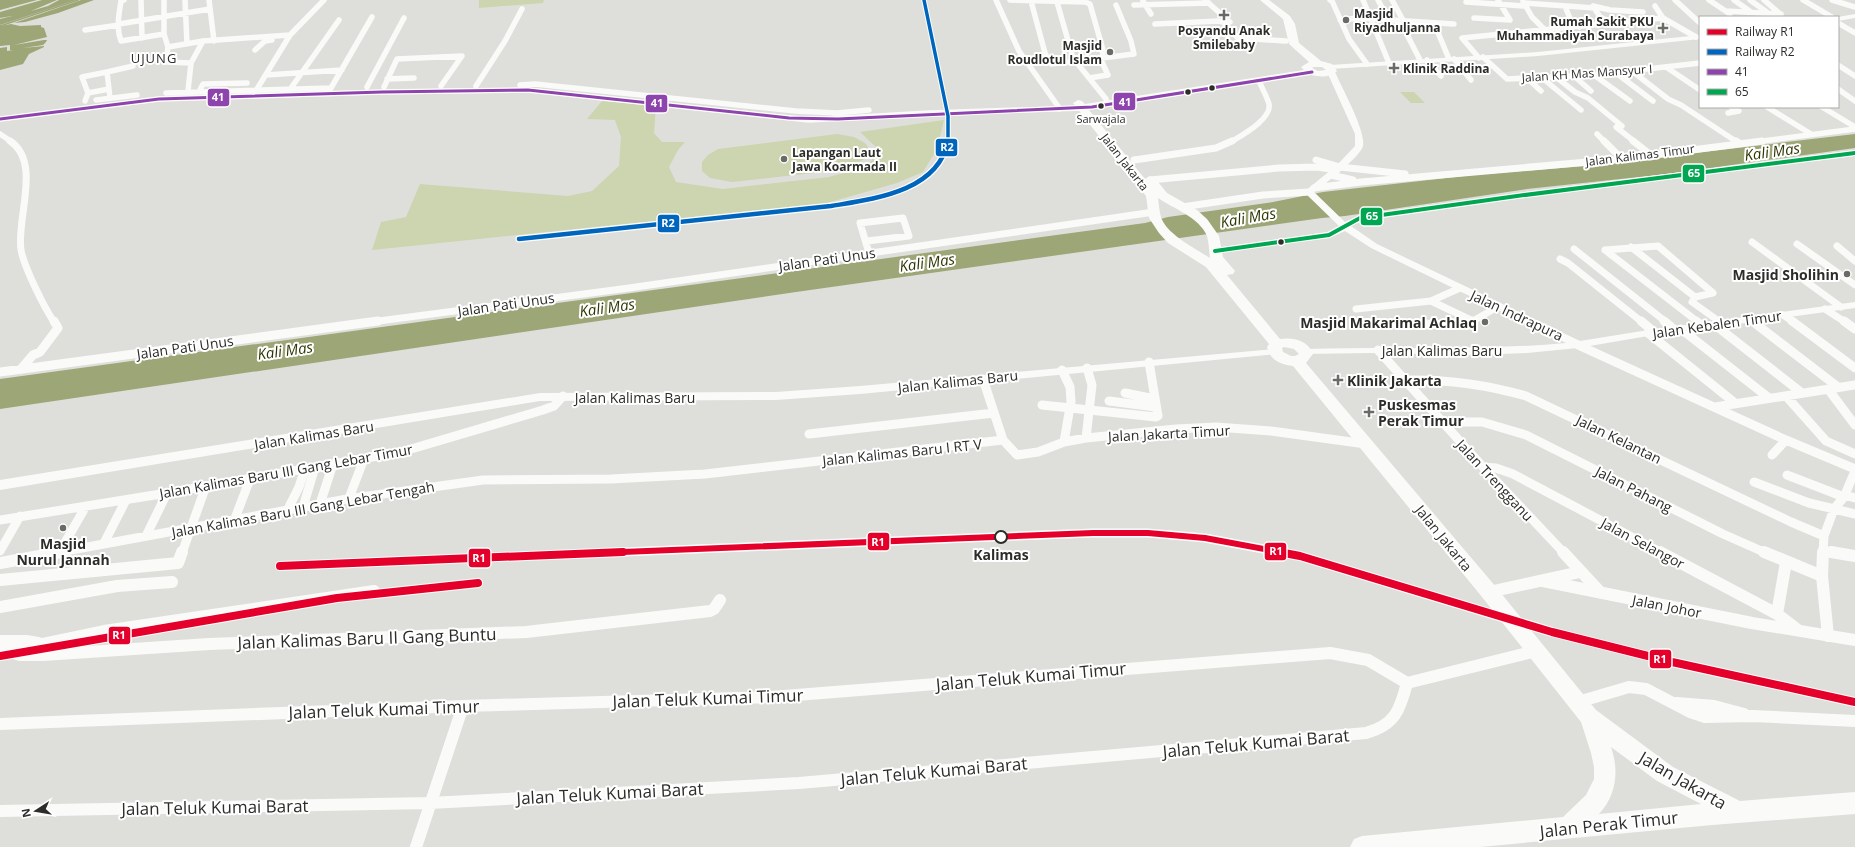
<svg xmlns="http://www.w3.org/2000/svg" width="1855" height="847" font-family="'Open Sans',sans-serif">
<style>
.green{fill:#ccd5af}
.water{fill:#9da677}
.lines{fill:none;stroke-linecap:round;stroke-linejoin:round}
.stream{stroke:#9da677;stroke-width:1.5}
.minor-far3{stroke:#fafaf9;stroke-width:5.5}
.minor-far2{stroke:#fafaf9;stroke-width:7}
.minor-far1{stroke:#fafaf9;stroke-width:9}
.minor{stroke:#fafaf9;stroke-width:12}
.tertiary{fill:#fafaf9;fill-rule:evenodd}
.trunk{fill:#fafaf9;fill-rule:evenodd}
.bus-1-casing{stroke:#fff;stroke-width:5}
.bus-2-casing{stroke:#fff;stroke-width:6}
.bus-1{stroke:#8e44ad;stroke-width:3}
.bus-2{stroke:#00a651;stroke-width:4}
.rail-1-far1-casing{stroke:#fff;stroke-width:9}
.rail-1-casing{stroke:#fff;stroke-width:10}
.rail-2-far1-casing{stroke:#fff;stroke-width:5.5}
.rail-2-casing{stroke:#fff;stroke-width:7}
.rail-1-far1{stroke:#e4002b;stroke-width:6}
.rail-1{stroke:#e4002b;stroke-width:8}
.rail-2-far1{stroke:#0065bd;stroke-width:3.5}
.rail-2{stroke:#0065bd;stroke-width:4.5}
.poi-dot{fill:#6a6b67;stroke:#fff;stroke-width:1.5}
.bus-dot{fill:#2c2d29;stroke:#fff;stroke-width:1.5}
.stop-dot{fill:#fff;stroke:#2c2d29;stroke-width:2}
.labels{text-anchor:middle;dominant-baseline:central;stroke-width:4;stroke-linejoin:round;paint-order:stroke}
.far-bus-label{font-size:11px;fill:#2c2d29;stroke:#fff}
.far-poi-label{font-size:12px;font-weight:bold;fill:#2c2d29;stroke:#fff;text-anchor:start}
.far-street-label{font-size:12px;fill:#2c2d29;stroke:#fff}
.far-quarter-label{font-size:13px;letter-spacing:1px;fill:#2c2d29;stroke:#fff}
.street-label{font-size:14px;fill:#2c2d29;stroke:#fff}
.poi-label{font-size:14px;font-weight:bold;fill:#2c2d29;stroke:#fff;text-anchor:end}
.stop-label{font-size:14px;font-weight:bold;fill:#2c2d29;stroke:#fff}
.water-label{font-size:15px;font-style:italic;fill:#2e3602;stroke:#fff}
.near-street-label{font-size:17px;fill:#2c2d29;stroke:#fff}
.line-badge{stroke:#fff;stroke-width:1.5}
.badge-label{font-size:11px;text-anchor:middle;font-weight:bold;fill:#fff}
</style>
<rect width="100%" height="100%" fill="#dedfda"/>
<path class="green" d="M479,0h65l-1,3 -64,5z
M1400,92h14l11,11h-14z
M602,101l54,5 -2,27 8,9h23l-7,8 -9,17 7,15 47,7 106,-12 34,-9 9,-8 4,-13 -16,-15 84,-12 -7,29 -14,23 -26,11 -70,20 -455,47 9,-28 25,-5 14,-33 148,12 24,-5 27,-25 2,-29 -6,-17 -28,-1z
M837,134l17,3 11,6 3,4v5l-5,8 -23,10 -108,12 -22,-4 -8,-7v-9l6,-7 10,-6z"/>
<path class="water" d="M0,0h37l-37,10z
M42,0h15l-26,11 17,-5 11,-6h17l-76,25v-6l12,-3 -12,2v-6z
M81,0h13l-36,13 -33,9 -11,1z
M11,24l9,2 21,-1v2l3,1 3,9 -33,8 30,-5h3l-1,2 -3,3 -20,3 21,-2v1l-15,7 -6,10 -23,6v-22l7,-1v4l6,-1h-3v-5l-10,1v-20z
M1855,134v14l-188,26 -140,15 -182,27 -23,2 -526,74 -796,117v-30l1145,-156 23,-6 105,-15 50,-10 150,-17 150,-12 80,-11z"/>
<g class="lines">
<path class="stream" d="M0,26l78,-26"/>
<path class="minor-far3" d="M124,0l-3,1c-2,13 -5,27 0,40l43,-7
M141,0l1,38
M164,0v34l4,13 -2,15 25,1 -3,28
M185,0l2,44
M209,0l5,41
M996,0l23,51 41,58
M1010,0l75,2 5,2 13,46 -1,12 6,13 -19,3
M1205,0l25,22
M1330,0l2,1 17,38 18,25
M1363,0l26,63
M1378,0l8,15
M1392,0l12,22
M1675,0l25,23
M1709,0l21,14
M1734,0l17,12
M1750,0l18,13
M1764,0l16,14
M1803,0l29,17
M1832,0l23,7
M1031,1l14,52 6,11 25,-3
M1143,1l8,13
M1523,1l9,16 13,13
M1057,2l16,56 33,41
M1466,2l58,4
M1523,3l72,5
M1134,5l75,-2
M1565,6l6,15 8,6
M1593,6l17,4 33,2
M1593,6l7,11 12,6
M1655,6l8,12
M1726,11l55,3
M1474,18l36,2 -12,-20
M1340,20l19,-2 95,6
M1400,21l20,39
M1434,23l15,36
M1838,23l17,10
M119,24l91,-15
M1155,24l64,-3 4,1 15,16 48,3
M85,30l34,-5
M168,47l35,-6 87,-6
M255,50l10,-9 7,-1
M1483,57l24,22 87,-4 106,-12
M1102,58l32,-4 -3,-13 -15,-36
M1479,58l-17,-20 201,-20 33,19
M1454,59l17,21
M1427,60l14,16
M191,63l12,-22
M1838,65l17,11
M1666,67l34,23
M1632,71l36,28 13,6 56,37
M1616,73l37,28
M266,75l76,-5
M1594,75l36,26
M1574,76l17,15
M1541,77l40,33
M1556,77l19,15 13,6 34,28 -6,1 19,15
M1527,78l14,13
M387,79l27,-1
M520,85l15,-1 261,27 41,2 32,-3
M476,86l29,-45 17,-32
M367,87l37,-69
M384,87l13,-28 65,-3 -21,30
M291,88l48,-68
M331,88l41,-71
M257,89l33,-54 34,-35
M1838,89l17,12
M200,90l3,-6 44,-1
M88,93l21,-4
M166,93l165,-5
M110,98l-3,-26 26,-6
M96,100l41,-5
M85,101l3,-8 -6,-16 25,-5
M1767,107l44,27
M1822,107l33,20
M1728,113l11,-2 -8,-4
M0,119l159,-20 223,-7 146,-2 281,30 120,-7 153,-5
M0,134l12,8
M1597,134l8,8
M1231,142c11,-7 41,-23 38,-38 -2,-7 -7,-16 -10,-23
M1755,142l100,-13"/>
<path class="minor-far2" d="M10,141c32,21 6,78 11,109 3,17 23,57 33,72
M1604,141l18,18
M1633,141l18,14
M1736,141l3,2
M1134,160l82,-12 16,-7
M1316,160l24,7 65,7
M1331,175l22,5
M1150,180l129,-12 38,-1 20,3
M1314,188l47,-6 261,-23 140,-18
M1182,207l81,-12 46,-3
M867,241l42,-5 -6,-18 -43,5 9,30
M1752,242l89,65
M1797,244l58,41
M1837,246l18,15
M1631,247l64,50
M1574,249l92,73
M1605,250l53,-4 55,47 -18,4 -3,5 28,20
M1605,250l93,72
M1560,259l8,4 74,59
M1431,301l42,20 -4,1
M1356,309l75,-8 29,-13
M1825,309l20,13
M1783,315l10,7
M1750,320l3,2
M1473,321l26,-15
M371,322l258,-34 525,-76"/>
<path class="minor-far1" d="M1641,321l13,11
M1664,321l11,9
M1696,321l6,5
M1719,321l3,3
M1752,321l86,66
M1792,321l63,47
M1844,321l11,8
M1365,323l97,2 10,-4
M1715,325l87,68
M1681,329l88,69
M1648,333l87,70
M1578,345l208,95 69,29
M1378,350l105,117 81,86
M21,369l12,-14 7,-3 18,-24 -4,-7
M1062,370l8,17 1,14 -7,41
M0,372l378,-51
M983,379l20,61 14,15 21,-3 26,-10 22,-4 90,-9 40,-2 55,4 95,13
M1403,380c42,-1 82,4 123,16l265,126 33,14
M1828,389l27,36
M1125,393l30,6
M1786,396l40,45 29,13
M1109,401l47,6
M1042,405l114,12 2,-1 -9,-54
M1715,407l140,-22
M1441,422h41l44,13 197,99 43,19
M809,434l185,-21
M1086,438l6,-53 -5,-17
M1772,455l14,-15
M1483,467l13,1 17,6 149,79
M1787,475l57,22
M1754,482l55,21 46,11
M1844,495l11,3
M349,498l15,-39
M320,504l13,-40
M303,507l12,-40
M287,511l12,-24 6,-18
M0,520l167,-27 234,-41 142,-42 11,-4 9,-10
M234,521l16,-42
M146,536l21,-43
M104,543l22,-43
M0,551l20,-35
M1824,551l13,2
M55,553l292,-54 136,-19 128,-1 94,-5 298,-34
M59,553l27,-47
M182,553l24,-67
M1823,553l1,-17 10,-27 10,-12 11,-26"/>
<path class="minor" d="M1563,552l38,41
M1660,552l117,62 21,16
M1764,552l58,24
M1823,552l-1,24 6,60
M1831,552l24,4
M0,563l61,-11
M0,580l178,-17 4,-11
M1543,581l209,42 103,17
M1489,592l91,-20
M0,607l117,-21 55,-4
M1777,614l9,-52
M0,641h26l12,2
M8,651l12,4h23l166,-11 317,-12 184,-21 4,-2 6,-9
M0,653l104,-22 270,-40
M1407,683l129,-32
M1578,702l51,-15 17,2 44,23 15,5 48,-1 102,5
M1677,703l37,3 30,8
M0,724l463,-18 308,-9 559,-44 38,7 39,23
M0,811l430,-8 369,-20 567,-50c29,-8 34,-23 41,-50
M416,847l47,-141"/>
<path class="tertiary" d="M1855,14v4l-17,3v-4z
M1700,35v4l-162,17 -208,13 -4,-2 4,-2 208,-13z
M1328,70l7,2c7,16 31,59 28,74 -2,10 -39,39 -49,46l31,30 15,-7 157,-22 338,-43v6l-338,43 -155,22 -11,5 26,18 203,97 68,-11 207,-28v6l-207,28 -70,12 -51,5 -51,2 -106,-2 -69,1 -2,-2 2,-2 4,-1c87,-3 174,2 261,-6l-195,-95 -26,-17 -16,7 -117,15 -2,-2 5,-3 112,-16 12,-6 -35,-34 33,-27 18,-19v-12l-28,-62z
M1274,349l4,1 2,2 -2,2 -418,40 -84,6 -236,1 -540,89v-10l540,-87 236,-1 84,-6z"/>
<path class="trunk" d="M1260,0h9l21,16 5,8 4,19 22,18 11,3 5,7c-7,7 -17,6 -26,4l-222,35 56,69 5,-3 4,1 13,16 30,17 10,9 12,17 4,21 12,14 -2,3 -6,1 53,64c13,-2 28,1 33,15l-7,9 190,224 100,123 77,57 67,34 115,-9v22l-143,11 -232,22h-130l4,-8 8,-3 201,-19 23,-22 8,-16v-12l-3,-14 -10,-31 -99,-125 -189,-231c-13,-2 -23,-6 -26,-19l2,-3 -63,-77 -38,-24 -9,-10 -10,-15 -3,-22 -73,-93 5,-3 4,1 3,3 219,-34 -3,-3 8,-5 -20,-18 -6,-25zM1314,67h8l4,3 -8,1 -6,-3zM1158,198c16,11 41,19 49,38 2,7 2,15 3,22 -14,-9 -44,-24 -49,-41 -2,-6 -2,-13 -3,-19zM1284,347l10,2 5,5 -4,2h-4l-8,-4 -1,-4zM1611,747l46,34 44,23 -102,10c18,-19 20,-44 12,-67z"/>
<g class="bus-1-casing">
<path id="bus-1" d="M0,119l159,-20 223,-7 146,-2 261,28 49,1 254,-12 220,-35"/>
</g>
<g class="bus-2-casing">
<path id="bus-2" d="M1215,251l114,-16 31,-17 157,-22 338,-43"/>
</g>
<use href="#bus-1" class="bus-1"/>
<use href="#bus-2" class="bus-2"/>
<g class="rail-1-far1-casing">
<path id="rail-1-far1" d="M598,553l495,-20h55l57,5 80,15"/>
</g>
<g class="rail-1-casing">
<path id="rail-1" d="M1279,552l21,4 252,76 120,30 183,40
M280,566l343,-14
M0,656l337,-58 141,-15"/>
</g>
<g class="rail-2-far1-casing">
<path id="rail-2-far1" d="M924,0l24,116v26"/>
</g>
<g class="rail-2-casing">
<path id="rail-2" d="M519,239l312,-33c42,-7 107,-14 117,-65"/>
</g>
<use href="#rail-1-far1" class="rail-1-far1"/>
<use href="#rail-1" class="rail-1"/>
<use href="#rail-2-far1" class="rail-2-far1"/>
<use href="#rail-2" class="rail-2"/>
</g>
<g class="poi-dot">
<path d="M1222 9h4v4h4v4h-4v4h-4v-4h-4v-4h4z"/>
<circle cx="1346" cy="20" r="4"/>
<path d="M1661 22h4v4h4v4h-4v4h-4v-4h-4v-4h4z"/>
<circle cx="1110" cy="52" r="4"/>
<path d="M1392 62h4v4h4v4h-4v4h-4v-4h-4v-4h4z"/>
<circle cx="784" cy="159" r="4"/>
<circle cx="1847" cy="274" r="4"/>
<circle cx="1485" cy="322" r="4"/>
<path d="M1336 374h4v4h4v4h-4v4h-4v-4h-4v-4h4z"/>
<path d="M1367 406h4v4h4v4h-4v4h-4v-4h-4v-4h4z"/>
<circle cx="63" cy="528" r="4"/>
</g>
<g class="bus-dot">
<circle cx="1212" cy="88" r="3.5"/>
<circle cx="1188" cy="92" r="3.5"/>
<circle cx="1101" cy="106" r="3.5"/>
<circle cx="1281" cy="242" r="3.5"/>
</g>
<circle class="stop-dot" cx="1001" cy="537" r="6"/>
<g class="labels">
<g class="far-bus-label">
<text x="1101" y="118">Sarwajala</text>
</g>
<g class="far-poi-label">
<text x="1354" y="13">Masjid<tspan x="1354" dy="14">Riyadhuljanna</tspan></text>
<text x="1654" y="21" text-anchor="end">Rumah Sakit PKU<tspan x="1654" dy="14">Muhammadiyah Surabaya</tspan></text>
<text x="1224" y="30" text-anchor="middle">Posyandu Anak<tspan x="1224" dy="14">Smilebaby</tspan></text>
<text x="1102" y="45" text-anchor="end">Masjid<tspan x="1102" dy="14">Roudlotul Islam</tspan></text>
<text x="1403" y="68">Klinik Raddina</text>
<text x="792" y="152">Lapangan Laut<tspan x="792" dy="14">Jawa Koarmada II</tspan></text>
</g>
<g class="far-street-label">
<text transform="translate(1587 73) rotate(-4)">Jalan KH Mas Mansyur I</text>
<text transform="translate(1640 155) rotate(-7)">Jalan Kalimas Timur</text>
<text transform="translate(1125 162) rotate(52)">Jalan Jakarta</text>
</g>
<g class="far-quarter-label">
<text x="154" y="58">UJUNG</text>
</g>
<g class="street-label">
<text transform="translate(827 259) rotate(-8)">Jalan Pati Unus</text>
<text transform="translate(506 304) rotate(-8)">Jalan Pati Unus</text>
<text transform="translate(1517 315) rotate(25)">Jalan Indrapura</text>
<text transform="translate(1717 324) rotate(-8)">Jalan Kebalen Timur</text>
<text transform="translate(185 347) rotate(-8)">Jalan Pati Unus</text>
<text x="1442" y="350">Jalan Kalimas Baru</text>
<text transform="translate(958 381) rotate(-6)">Jalan Kalimas Baru</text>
<text x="635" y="397">Jalan Kalimas Baru</text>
<text transform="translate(1169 433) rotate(-3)">Jalan Jakarta Timur</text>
<text transform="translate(314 435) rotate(-9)">Jalan Kalimas Baru</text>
<text transform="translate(1619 439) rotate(26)">Jalan Kelantan</text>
<text transform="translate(902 452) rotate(-6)">Jalan Kalimas Baru I RT V</text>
<text transform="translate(286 471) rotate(-10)">Jalan Kalimas Baru III Gang Lebar Timur</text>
<text transform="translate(1495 480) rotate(47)">Jalan Trengganu</text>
<text transform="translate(1634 489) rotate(27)">Jalan Pahang</text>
<text transform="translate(303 509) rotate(-10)">Jalan Kalimas Baru III Gang Lebar Tengah</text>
<text transform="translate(1444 538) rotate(51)">Jalan Jakarta</text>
<text transform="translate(1643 543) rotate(28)">Jalan Selangor</text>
<text transform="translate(1667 606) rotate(11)">Jalan Johor</text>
</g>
<g class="poi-label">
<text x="1839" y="274">Masjid Sholihin</text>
<text x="1477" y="322">Masjid Makarimal Achlaq</text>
<text x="1347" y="380" text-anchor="start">Klinik Jakarta</text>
<text x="1378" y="404" text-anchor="start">Puskesmas<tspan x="1378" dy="16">Perak Timur</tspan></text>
<text x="63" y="543" text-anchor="middle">Masjid<tspan x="63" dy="16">Nurul Jannah</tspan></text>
</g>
<g class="stop-label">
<text x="1001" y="554">Kalimas</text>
</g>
<g class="water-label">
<text transform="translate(1772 151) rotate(-8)">Kali Mas</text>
<text transform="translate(1248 217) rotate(-10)">Kali Mas</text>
<text transform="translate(927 262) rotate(-8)">Kali Mas</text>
<text transform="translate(607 307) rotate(-8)">Kali Mas</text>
<text transform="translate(285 350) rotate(-8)">Kali Mas</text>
</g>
<g class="near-street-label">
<text transform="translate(367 638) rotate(-2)">Jalan Kalimas Baru II Gang Buntu</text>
<text transform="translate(1031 676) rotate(-5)">Jalan Teluk Kumai Timur</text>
<text transform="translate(708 698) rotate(-2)">Jalan Teluk Kumai Timur</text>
<text transform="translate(384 709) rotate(-2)">Jalan Teluk Kumai Timur</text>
<text transform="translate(1256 743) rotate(-5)">Jalan Teluk Kumai Barat</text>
<text transform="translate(934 771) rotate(-5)">Jalan Teluk Kumai Barat</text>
<text transform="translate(1683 780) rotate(30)">Jalan Jakarta</text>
<text transform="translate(610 793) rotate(-3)">Jalan Teluk Kumai Barat</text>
<text transform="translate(215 807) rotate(-1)">Jalan Teluk Kumai Barat</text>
<text transform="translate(1609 824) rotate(-6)">Jalan Perak Timur</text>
</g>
</g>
<g class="line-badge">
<rect x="207" y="88" width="23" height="19" rx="4" fill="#8e44ad"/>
<rect x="1113" y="92" width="23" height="19" rx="4" fill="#8e44ad"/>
<rect x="645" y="94" width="23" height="19" rx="4" fill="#8e44ad"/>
<rect x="935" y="138" width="23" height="19" rx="4" fill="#0065bd"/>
<rect x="1682" y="164" width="23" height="19" rx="4" fill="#00a651"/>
<rect x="1360" y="207" width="23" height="19" rx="4" fill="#00a651"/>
<rect x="657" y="214" width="23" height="19" rx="4" fill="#0065bd"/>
<rect x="867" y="532" width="23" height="19" rx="4" fill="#e4002b"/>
<rect x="1264" y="542" width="23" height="19" rx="4" fill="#e4002b"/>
<rect x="468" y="548" width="23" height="20" rx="4" fill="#e4002b"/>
<rect x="108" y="626" width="23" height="19" rx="4" fill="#e4002b"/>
<rect x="1649" y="649" width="23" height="20" rx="4" fill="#e4002b"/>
</g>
<g class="badge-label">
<text x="218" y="101">41</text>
<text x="1125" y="106">41</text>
<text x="657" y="107">41</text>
<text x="947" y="151">R2</text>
<text x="1694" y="177">65</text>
<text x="1372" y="220">65</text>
<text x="668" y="227">R2</text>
<text x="878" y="546">R1</text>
<text x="1276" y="555">R1</text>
<text x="479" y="562">R1</text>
<text x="119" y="639">R1</text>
<text x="1660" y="663">R1</text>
</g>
<rect x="1699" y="16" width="140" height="92" fill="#ffffff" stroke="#ababa9"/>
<rect x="1707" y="29" width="20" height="6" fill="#e4002b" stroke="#ababa9"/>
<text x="1735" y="36" font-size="12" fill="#2c2d29">Railway R1</text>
<rect x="1707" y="49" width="20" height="6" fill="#0065bd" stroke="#ababa9"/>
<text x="1735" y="56" font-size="12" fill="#2c2d29">Railway R2</text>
<rect x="1707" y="69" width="20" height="6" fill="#8e44ad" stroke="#ababa9"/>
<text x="1735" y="76" font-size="12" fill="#2c2d29">41</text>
<rect x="1707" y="89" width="20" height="6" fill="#00a651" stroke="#ababa9"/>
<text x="1735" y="96" font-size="12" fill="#2c2d29">65</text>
<g transform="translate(36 811) rotate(258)" stroke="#ffffff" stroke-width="3" paint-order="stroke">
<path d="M0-3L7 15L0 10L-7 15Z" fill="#2c2d29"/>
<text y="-6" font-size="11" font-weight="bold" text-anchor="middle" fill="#2c2d29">N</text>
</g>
</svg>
